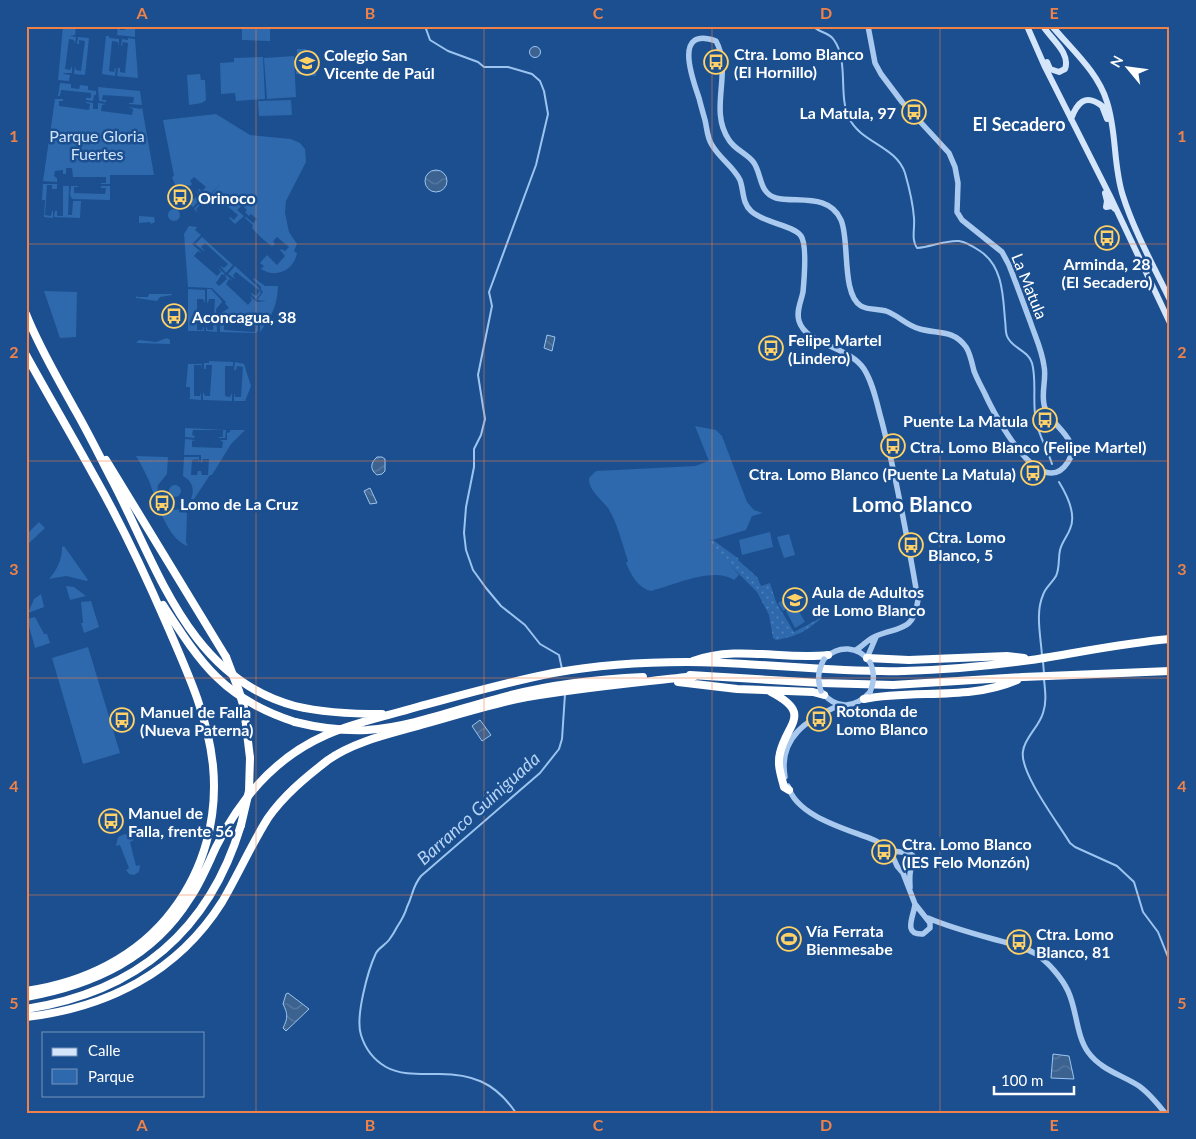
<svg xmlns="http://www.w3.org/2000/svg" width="1196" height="1139" font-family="Lato,sans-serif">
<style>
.grass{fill:url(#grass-dots)}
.green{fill:#2e69ad}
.water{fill:url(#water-waves);stroke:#9cc4f0}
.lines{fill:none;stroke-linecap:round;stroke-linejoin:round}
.stream{stroke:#9cc4f0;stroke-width:2}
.tertiary{stroke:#a9c9ee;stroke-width:5.5}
.secondary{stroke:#d6e6fa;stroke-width:6}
.motorway{stroke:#fff;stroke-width:8}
.tertiary-bridge{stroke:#a9c9ee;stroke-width:5.5}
.motorway-bridge{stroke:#fff;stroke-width:8}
.grid{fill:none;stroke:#ee8249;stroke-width:1;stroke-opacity:0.55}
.labels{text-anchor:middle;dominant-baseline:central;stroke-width:5;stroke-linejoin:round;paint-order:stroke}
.poi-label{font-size:16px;font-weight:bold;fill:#fff;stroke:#1b4f8f;text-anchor:start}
.park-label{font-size:16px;fill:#cfe3fa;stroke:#1b4f8f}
.street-label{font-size:16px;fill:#fff;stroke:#1b4f8f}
.neighbourhood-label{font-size:18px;font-weight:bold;fill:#fff;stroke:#1b4f8f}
.water-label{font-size:18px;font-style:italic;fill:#b5d3f5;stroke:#1b4f8f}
.district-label{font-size:21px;font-weight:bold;fill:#fff;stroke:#1b4f8f}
.neatline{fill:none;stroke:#ee8249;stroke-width:2}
.grid-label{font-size:16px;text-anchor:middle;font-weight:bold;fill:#ee8249}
</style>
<defs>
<pattern id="grass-dots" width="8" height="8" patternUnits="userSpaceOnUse" patternTransform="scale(1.25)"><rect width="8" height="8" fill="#2e69ad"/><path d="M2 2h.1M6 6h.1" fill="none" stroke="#4d80b9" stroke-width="1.8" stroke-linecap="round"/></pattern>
<pattern id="water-waves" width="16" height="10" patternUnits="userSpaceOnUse" patternTransform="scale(1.25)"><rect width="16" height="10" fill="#3c6290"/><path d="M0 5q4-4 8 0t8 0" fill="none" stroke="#597aa1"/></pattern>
</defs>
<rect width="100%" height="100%" fill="#1b4f8f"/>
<path class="grass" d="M713,540l26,19 -1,1 19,17 4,9 9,-3 6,19 18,30 30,-16c-18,15 -25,20 -48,24l-3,-2 -4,-23 -12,-23 -47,-47 -2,-4z"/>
<path class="green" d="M63,26h13l-1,9 -5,1 6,1 -1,7 -1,-4 -5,-1 -4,30 5,1 2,-4v7h-9l1,1 6,1 -1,6 -11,-1z
M118,26h2v4h5v-4h10v11l-18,-2z
M242,26h28v15l-28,-1z
M106,36h3v2l10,1v7l-1,-4 -6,-1 -3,30 5,1 1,-4h1l-1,8 -13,-2z
M78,37l11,1 -4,37 -11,-1 1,-8 1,4 5,1 4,-30 -6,-1v4h-2z
M128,38l7,1 3,39 -21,-2 1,-8h2v4l5,1 3,-30 -5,-1 -1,4h-1l1,-7 6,1z
M297,49h9v13h-9z
M294,56l2,41 -29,2 -3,-41z
M263,57l2,42 -29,2 -1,-8 -14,1 -1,-31 14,-1v-4z
M297,63l20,2 -1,11 -20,-2z
M200,74l1,6h4l1,20 -4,3 -13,2 -2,-30z
M60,83l11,1v4l8,1 1,-4 8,1v4l8,1v4h-2l-1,6 -7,-1v-2h5v-5l-30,-3 -1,6h-2z
M98,87l42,4 2,14 -13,-1v-1h4l1,-6 -31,-2 -1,5h4v2l-7,-1z
M55,99h8v2h-4v5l30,4 1,-6 -4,-1v-1l7,1v6h5v-6l8,1 -4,1 -1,6 31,4 1,-6 -5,-2 13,2 1,-2 12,68h-44v9h-9v-1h5v-6h-33l-1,-9h-6v6h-3v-4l-8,1 -1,5 3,2v4l-14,-1z
M291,100l1,15 -33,1 -1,-15z
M216,114l34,21 41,4 9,4 5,6 1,13 -20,39 -1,12 4,19 8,12 -3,7 3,2c-3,17 -21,26 -36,16l3,-3 -4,-3 7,-8 10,10 8,-9 -5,-6 1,-1 4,2 4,-4 -12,-10 -4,4 2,3 -3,2c-7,-4 -14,-11 -20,-18l1,-3 -8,-7 1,-1 7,6 4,-4 -6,-5 -2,2 -4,-4 2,-2 -5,-5 -5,5 7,6 -9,8 -6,-6 1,-1 4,3 4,-5 -24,-20 -3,4 2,3 -1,1 -5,-4 13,-15 -24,25 2,4 -4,-4 11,-12 -7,-7 1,-1 3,2 4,-4 -12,-10 -4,4 2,3 -2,2 -3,-1 -4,4 11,10 4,-4 -2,-4 6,6 -9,10 -15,-14 -6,-16 2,-1 -11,-56z
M43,184h14v5h-5v-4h-5l-2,30 6,1 1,-5h1v7l-9,-1 1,-17h-3z
M63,186h6l-1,29h4l1,-14h8l-1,17 -26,-1 1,-6h2v5h6z
M71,186h7v1h-4v6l31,1 1,-6h-5v-2h9v14l-38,-1 -2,-4z
M168 215a6 6 0 1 1 12 0a6 6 0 1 1-12 0Z
M139,216l15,1 1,5 -4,2 -1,-2 -11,1z
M189,226l8,1 -2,3 6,5 -9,9 10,9 -4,-2 -4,5 23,20 4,-4 -3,-4 7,6 -1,1 -2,-1 -6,9 3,3 8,-7 -2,-3 1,-1 7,6 -4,-2 -3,5 22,21 4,-5 -2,-4 7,6 -5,6 5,-6 9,-1 -9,-1 6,-8 -2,-2v-3l-8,-8 1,-1 11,8h13c-1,21 -6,29 -18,46v-10h-9v-2h5v-6h-31l-1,5 5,2h-9v-7l9,-6 -4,-5 1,-1 -14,-14 -24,-1 -4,-53z
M202,237l31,28 -7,8 -6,-7 4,2 4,-4 -23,-21 -4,4 3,3v1l-9,-7z
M235,266l24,22 2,5 -5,6 -5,-5 1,-1 4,3 4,-5 -24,-19 -3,3 2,4 -7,-5z
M188,289l17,1v13l-2,-4h-6v31h5l2,-4v5h-16z
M207,289h4l10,11 1,2 -6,7 1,23 -11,-1v-5l2,4h5l2,-31h-6l-1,4 -1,-1z
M44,291l33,1 -1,45 -16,1z
M149,294h23v1l-12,2 -3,4 -21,-3v-3l1,2h11z
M229,323l-5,2v5l31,2 1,-6 -5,-1v-1h7v7l-2,2 -36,-1v-8z
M167,338l3,2v4l-34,-1 3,-3 17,2z
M209,361l24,1v4h-8v30l5,1 2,-4v8l-29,-1v-8l2,4h5l2,-31h-6v4h-2v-6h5z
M235,362l9,2 7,22 -6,15h-11v-8l1,4h6l2,-30 -6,-1 -1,4h-2z
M188,364h14l-1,5v-4h-7v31h6l1,-4v8l-13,-1 2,-1v-11h-4z
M695,426l21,4 6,6 25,66 7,8 9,3 -11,3 -6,14 -37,11 30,34 -5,5c-20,-14 -60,5 -83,11 -13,-3 -20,-16 -25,-28l2,-2c-6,-17 -10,-37 -20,-53 -7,-9 -20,-18 -19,-30l7,-7 99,-5 14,-5z
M185,428l41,2 -1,8h-6v-1h4v-7h-30l-1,5 3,1 -1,2 -9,-1z
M230,430h15l-14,14 -19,31h-2l-16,24h-3c4,-10 1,-18 -8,-23l1,-19h15v7l-1,-5 -6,1 -1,15h6l1,-4h3l1,4h6l1,-16h-6l-2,5v-9h-17l1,-16 11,1 -4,1v6l30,1 1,-6 -3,-2h7v-7l3,-1z
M136,456l32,1 -1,17 -9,11 -1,12 4,6 7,5 8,2 8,-3 3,7 -1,28 2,4c-21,-6 -32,-47 -39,-65 -4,-9 -8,-17 -13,-25z
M169 491a6 6 0 1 1 12 0a6 6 0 1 1-12 0Z
M39,522l6,6 -19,18v-11z
M770,532l3,15 -31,8 -3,-15z
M789,534l6,21 -11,3 -7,-21z
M64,546l24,34 -1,1 -21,-5 -17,3c8,-9 13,-19 13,-32z
M66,586l8,1 12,9 -16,4z
M41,594l3,13 -16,6 6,-14z
M791,596l4,7 -12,8 -5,-8z
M91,601l8,26 -15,6 -3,-10h2l-2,-21z
M796,606l9,16 -10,6 -9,-17z
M35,617l9,17h3l3,9 -15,5 -8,-29z
M88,647l32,106 -37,11 -31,-106z
M125,834l4,1 5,5 -4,2 6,24 4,-1 -1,7 -5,3 -5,-1 -3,-4 3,-2 -9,-23 -4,1 2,-9z"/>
<path class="water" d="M529.5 52a5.5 5.5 0 1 1 11 0a5.5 5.5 0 1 1-11 0Z
M425 181a11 11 0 1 1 22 0a11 11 0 1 1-22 0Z
M547,335l8,2 -3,14 -8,-3z
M377,457h5l3,2v12l-3,3 -5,1c-7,-5 -7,-12 0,-18z
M370,488l7,15 -7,1 -6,-13z
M480,720l11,15 -9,6 -10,-15z
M288,993l21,16 -23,22 -3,-3c5,-10 5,-14 0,-24l3,-10z
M1053,1054l16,2 5,23 -23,-1z"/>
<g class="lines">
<path class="stream" d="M425,26l5,14 18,11 30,11 6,5h24l24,7 8,7 4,10 4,23 -12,51 -47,127 3,14 -14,69 7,44 -4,16 -7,14v18l-8,40 -2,26 2,17 7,20 13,18 15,18 24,19 15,19 19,11 3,14
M813,26c6,7 16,6 21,14 15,21 4,56 15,78 12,25 47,28 56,55 4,14 8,31 9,45 1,10 -3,22 3,30 14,-1 28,-8 42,-7 7,1 15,6 21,10 23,15 23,45 25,69 1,5 0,11 2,16 4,12 21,14 25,27 5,18 0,39 4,58 2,12 12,30 16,43
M1042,656c-1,-18 -7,-43 1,-61 2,-7 9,-12 13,-19 4,-9 2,-17 4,-26 2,-8 7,-13 10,-21 7,-15 -3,-34 -11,-47
M1043,661l1,13
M1044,679c1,11 3,23 -1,34 -4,14 -18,24 -20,38 -4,21 35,72 47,92l5,4 42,19 17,16 9,30 15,20 12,30
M516,1113c-21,-31 -45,-40 -81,-39 -16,0 -35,1 -49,-7 -12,-7 -21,-19 -25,-32 -6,-18 7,-65 15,-82 3,-5 9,-8 13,-13 3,-4 6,-9 8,-13 4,-6 8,-13 10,-20 6,-12 5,-20 14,-31l119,-103 19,-24 3,-10 3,-45"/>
<path class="tertiary" d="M856,650c7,-4 12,-11 20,-14 25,-10 37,-4 42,-36 -10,-59 -21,-120 -36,-178 -5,-17 -8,-37 -18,-53 -15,-23 -58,-24 -65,-48 -3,-10 2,-19 4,-29 1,-11 4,-48 -2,-56 -7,-11 -36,-12 -50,-25 -9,-8 -7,-20 -11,-31 -7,-14 -20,-21 -28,-35 -5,-7 -5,-17 -7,-25 -2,-7 -4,-14 -6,-22 -7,-20 -26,-72 17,-57 17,31 -8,69 13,99 6,10 19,14 25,23 8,12 5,30 22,35 21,5 53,-5 65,22 9,20 0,74 20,86 7,4 17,3 25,5 12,4 21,15 34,18 17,5 33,0 46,18 4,6 6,16 8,24 3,8 7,15 11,23 9,20 56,110 83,68 15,-22 -17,-36 -23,-54 -5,-13 2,-29 -1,-42 -2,-16 -9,-30 -14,-45 -7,-19 -14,-38 -21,-56l-7,-13 -40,-32 -5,-8 1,-29 -3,-16 -6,-14 -47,-51 -21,-28 -6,-11 -7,-37
M825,658c14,-13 33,-12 44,3
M867,658l9,-21
M823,693c13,17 33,15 47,-1
M785,777c-7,-40 23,-58 55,-72
M788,786c9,31 59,43 86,54 7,3 13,8 20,11 7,2 18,0 21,8 1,5 -2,6 -4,10 -2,6 -1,13 -1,19
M890,850l7,16 6,7 12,31 15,19v5l-7,6c-21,1 -9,-18 -8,-30
M928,918c21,9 43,15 65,21 14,4 30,7 43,15 12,8 26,24 32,37 9,19 8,44 20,61 13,18 34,23 51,34 10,7 18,17 26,27"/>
<path class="secondary" d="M1027,26l18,41 65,129 60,127
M1043,26c8,13 28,27 22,43l-6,3 -9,-3 -3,-7
M1052,26c20,24 46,46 55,76 10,31 6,64 16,94 11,35 31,71 47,104
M1071,119c6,-16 14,-26 31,-13l5,13
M1105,193l2,8 -1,6 6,-1 3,3"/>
<path class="motorway" d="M26,314c13,33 31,63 48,94 14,24 26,49 39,74 45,86 76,196 182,224 29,7 57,8 87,8
M26,355c22,40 45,79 67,119 28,49 52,100 74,151 20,46 41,91 46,141 5,52 -9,103 -40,144 -35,47 -90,73 -147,81
M106,460l120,197
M163,605c39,60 61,94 132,117
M867,658l42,2 98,-4 17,2
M693,661c44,-16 90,-1 135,-6
M690,675l131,8 72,2 130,-8 147,-6
M678,682l59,7 76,3 11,3
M771,692c42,22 16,31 9,61 -3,12 1,22 4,34l5,3
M864,699c51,-10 104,2 153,-19
M244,708l6,50
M26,997c67,-12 127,-39 164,-99 11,-16 18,-34 26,-51 24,-48 60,-90 110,-112 29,-13 61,-19 91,-28 45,-12 90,-25 136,-34 44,-8 89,-11 134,-11 72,0 144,11 217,9 42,-1 85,-5 127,-11 46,-7 92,-17 139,-21
M26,1009c110,-17 183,-78 215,-184
M26,1017c81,-9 152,-45 196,-115 16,-27 29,-57 46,-84 16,-23 38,-41 60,-58 27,-19 62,-26 93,-35 32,-9 64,-19 96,-26 59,-11 119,-16 178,-23"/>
<path class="tertiary-bridge" d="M821,691c-4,-12 -3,-20 3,-32
M870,692c4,-10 5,-18 0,-30"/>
<path class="motorway-bridge" d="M226,657l13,34 5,17
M295,722c24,6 47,9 72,8 47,-3 98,-24 144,-35 43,-11 88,-16 132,-18
M241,825l8,-34 1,-33"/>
</g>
<path class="grid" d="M256,26v1087M484,26v1087M712,26v1087M940,26v1087M26,244h1144M26,461h1144M26,678h1144M26,895h1144"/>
<defs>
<g id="bus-ring" transform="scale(1.25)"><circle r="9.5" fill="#1b4f8f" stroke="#ffd166" stroke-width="1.5"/><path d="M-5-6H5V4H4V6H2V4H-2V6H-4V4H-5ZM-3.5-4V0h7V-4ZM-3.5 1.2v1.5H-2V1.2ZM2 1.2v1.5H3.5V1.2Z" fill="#ffd166"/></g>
<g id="school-ring" transform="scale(1.25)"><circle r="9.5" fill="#1b4f8f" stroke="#ffd166" stroke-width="1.5"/><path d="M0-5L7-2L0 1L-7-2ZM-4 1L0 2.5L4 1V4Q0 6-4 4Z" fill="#ffd166"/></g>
<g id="stadium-ring" transform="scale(1.25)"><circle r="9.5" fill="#1b4f8f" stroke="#ffd166" stroke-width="1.5"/><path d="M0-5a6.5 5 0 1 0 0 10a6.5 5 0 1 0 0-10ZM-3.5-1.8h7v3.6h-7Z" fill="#ffd166"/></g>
</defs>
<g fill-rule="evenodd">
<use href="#bus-ring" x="716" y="62"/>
<use href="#school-ring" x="307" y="63"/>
<use href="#bus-ring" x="914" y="112"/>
<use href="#bus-ring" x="180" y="197"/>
<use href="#bus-ring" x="1107" y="238"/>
<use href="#bus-ring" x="174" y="316"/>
<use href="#bus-ring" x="771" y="348"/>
<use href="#bus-ring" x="1045" y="420"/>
<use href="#bus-ring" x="893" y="446"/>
<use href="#bus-ring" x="1033" y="473"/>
<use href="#bus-ring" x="162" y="503"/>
<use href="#bus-ring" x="911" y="545"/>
<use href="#school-ring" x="795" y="600"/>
<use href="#bus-ring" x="819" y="719"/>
<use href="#bus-ring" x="122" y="720"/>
<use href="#bus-ring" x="111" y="821"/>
<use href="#bus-ring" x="884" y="852"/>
<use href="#stadium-ring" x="789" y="939"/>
<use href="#bus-ring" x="1019" y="942"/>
</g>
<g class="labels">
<g class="poi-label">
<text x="734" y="53">Ctra. Lomo Blanco<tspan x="734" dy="18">(El Hornillo)</tspan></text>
<text x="324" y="54">Colegio San<tspan x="324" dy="18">Vicente de Paúl</tspan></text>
<text x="896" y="112" text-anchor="end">La Matula, 97</text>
<text x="198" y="197">Orinoco</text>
<text x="1107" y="263" text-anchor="middle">Arminda, 28<tspan x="1107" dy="18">(El Secadero)</tspan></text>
<text x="192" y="316">Aconcagua, 38</text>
<text x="788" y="339">Felipe Martel<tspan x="788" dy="18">(Lindero)</tspan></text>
<text x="1028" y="420" text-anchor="end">Puente La Matula</text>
<text x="910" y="446">Ctra. Lomo Blanco (Felipe Martel)</text>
<text x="1016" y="473" text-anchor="end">Ctra. Lomo Blanco (Puente La Matula)</text>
<text x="180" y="503">Lomo de La Cruz</text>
<text x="928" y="536">Ctra. Lomo<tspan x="928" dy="18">Blanco, 5</tspan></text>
<text x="812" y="591">Aula de Adultos<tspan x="812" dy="18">de Lomo Blanco</tspan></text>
<text x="836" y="710">Rotonda de<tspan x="836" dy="18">Lomo Blanco</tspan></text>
<text x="140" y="711">Manuel de Falla<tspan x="140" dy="18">(Nueva Paterna)</tspan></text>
<text x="128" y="812">Manuel de<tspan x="128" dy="18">Falla, frente 56</tspan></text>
<text x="902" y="843">Ctra. Lomo Blanco<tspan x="902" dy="18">(IES Felo Monzón)</tspan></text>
<text x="806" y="930">Vía Ferrata<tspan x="806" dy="18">Bienmesabe</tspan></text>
<text x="1036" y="933">Ctra. Lomo<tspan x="1036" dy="18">Blanco, 81</tspan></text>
</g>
<g class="park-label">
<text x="97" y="135">Parque Gloria<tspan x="97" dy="18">Fuertes</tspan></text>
</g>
<g class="street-label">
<text transform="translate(1030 286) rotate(68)">La Matula</text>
</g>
<g class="neighbourhood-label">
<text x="1019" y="124">El Secadero</text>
</g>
<g class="water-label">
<text transform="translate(478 808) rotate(-42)">Barranco Guiniguada</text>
</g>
<g class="district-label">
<text x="912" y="503">Lomo Blanco</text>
</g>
</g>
<rect width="1196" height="1139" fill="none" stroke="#1b4f8f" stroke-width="55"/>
<rect x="42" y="1032" width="162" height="65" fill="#1b4f8f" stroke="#7695bc"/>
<rect x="52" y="1048" width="25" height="8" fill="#d6e6fa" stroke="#7695bc"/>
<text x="88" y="1056" font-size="15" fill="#ffffff">Calle</text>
<rect x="52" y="1069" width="25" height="15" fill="#2e69ad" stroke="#7695bc"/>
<text x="88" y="1082" font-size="15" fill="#ffffff">Parque</text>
<g transform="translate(1128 68) rotate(299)" stroke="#1b4f8f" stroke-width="4" paint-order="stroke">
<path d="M0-4L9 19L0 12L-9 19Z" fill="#ffffff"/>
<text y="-8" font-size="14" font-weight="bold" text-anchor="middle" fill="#ffffff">N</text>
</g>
<path d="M994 1086v8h80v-8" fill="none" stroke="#ffffff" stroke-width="2.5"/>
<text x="1001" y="1086" font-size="15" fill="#ffffff" stroke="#1b4f8f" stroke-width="4" paint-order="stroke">100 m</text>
<rect x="28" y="28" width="1140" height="1084" class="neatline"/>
<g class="grid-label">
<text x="142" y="19">A</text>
<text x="370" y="19">B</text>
<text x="598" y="19">C</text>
<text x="826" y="19">D</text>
<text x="1054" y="19">E</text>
<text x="14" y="142">1</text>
<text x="1182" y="142">1</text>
<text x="14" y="358">2</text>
<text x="1182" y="358">2</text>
<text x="14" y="575">3</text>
<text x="1182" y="575">3</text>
<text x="14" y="792">4</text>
<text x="1182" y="792">4</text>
<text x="14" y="1009">5</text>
<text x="1182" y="1009">5</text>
<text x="142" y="1131">A</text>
<text x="370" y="1131">B</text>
<text x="598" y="1131">C</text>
<text x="826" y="1131">D</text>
<text x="1054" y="1131">E</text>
</g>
</svg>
